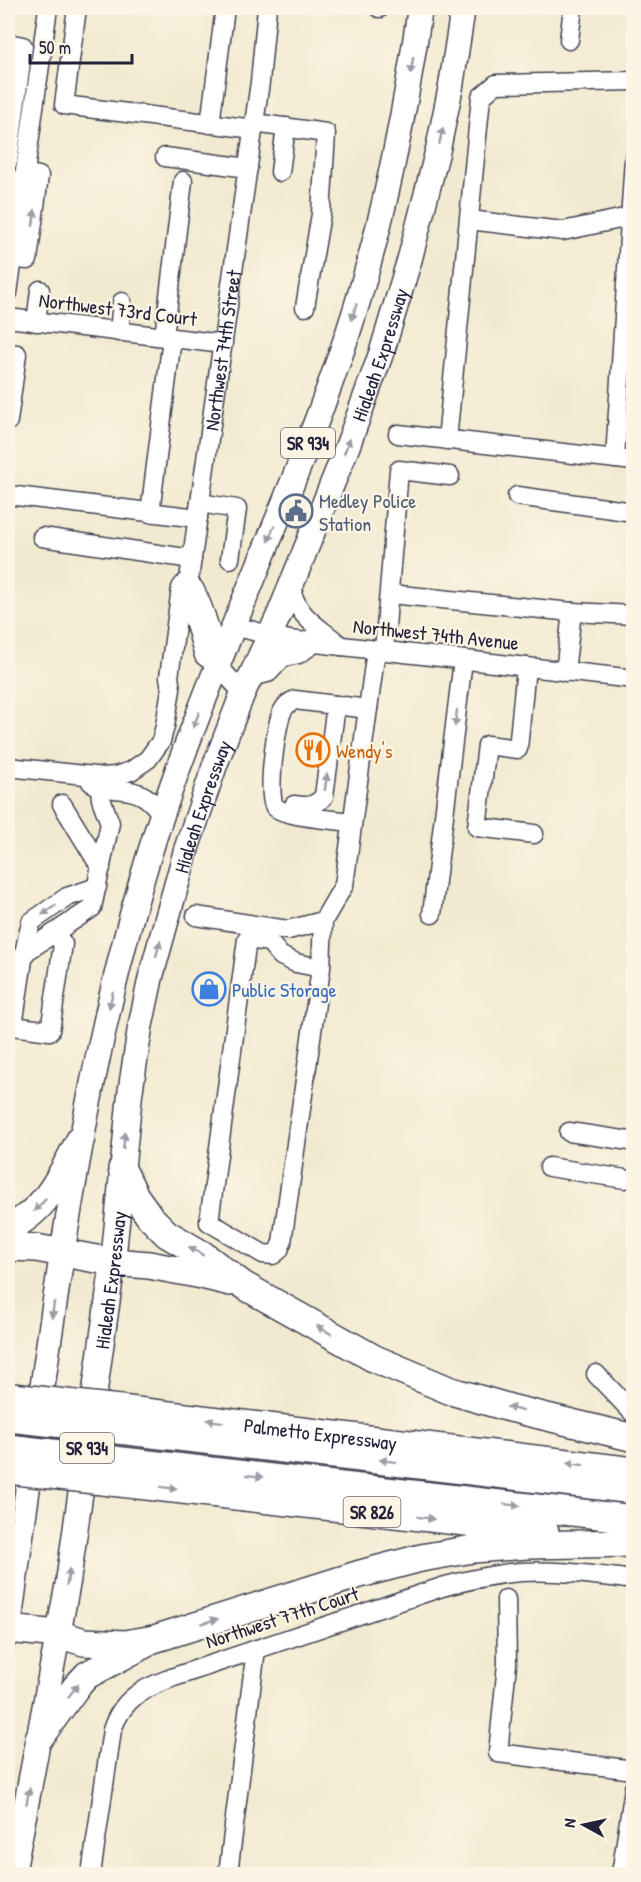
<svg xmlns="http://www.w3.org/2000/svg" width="641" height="1882" font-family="'Patrick Hand',sans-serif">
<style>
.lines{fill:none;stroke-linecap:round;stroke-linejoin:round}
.minor-casing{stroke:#414051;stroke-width:21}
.major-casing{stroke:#414051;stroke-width:27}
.highway-casing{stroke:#414051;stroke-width:30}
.minor{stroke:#fff;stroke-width:18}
.major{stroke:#fff;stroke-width:24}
.highway{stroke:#fff;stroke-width:27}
.highway-bridge-casing{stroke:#414051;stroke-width:30;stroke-linecap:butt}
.highway-bridge{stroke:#fff;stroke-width:27}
.oneway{fill:#9c9ca7}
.labels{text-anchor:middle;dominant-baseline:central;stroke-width:4.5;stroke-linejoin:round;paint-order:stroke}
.shield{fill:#fcf5e5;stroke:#63616e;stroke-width:1.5}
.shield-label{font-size:18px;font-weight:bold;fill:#22223b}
.street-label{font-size:20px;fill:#22223b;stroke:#fcf5e5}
.service-label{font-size:20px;fill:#4e5e75;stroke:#fcf5e5;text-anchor:start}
.food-label{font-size:20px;fill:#c56008;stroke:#fcf5e5;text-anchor:start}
.shop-label{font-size:20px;fill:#366cbe;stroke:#fcf5e5;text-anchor:start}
</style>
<rect width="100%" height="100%" fill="#fcf5e5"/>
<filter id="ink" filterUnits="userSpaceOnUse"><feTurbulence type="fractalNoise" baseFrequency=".0167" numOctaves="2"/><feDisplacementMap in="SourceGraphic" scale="12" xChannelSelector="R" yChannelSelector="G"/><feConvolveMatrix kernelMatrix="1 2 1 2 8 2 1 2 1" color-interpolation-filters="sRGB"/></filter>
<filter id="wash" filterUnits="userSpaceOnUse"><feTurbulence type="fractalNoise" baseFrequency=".008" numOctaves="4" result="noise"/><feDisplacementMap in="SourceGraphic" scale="24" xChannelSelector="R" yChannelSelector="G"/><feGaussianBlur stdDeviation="1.35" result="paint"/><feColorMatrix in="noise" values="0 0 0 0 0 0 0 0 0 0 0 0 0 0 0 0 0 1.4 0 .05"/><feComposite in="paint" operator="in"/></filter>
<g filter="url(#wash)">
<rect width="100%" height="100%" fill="#f2ead0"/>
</g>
<g filter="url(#ink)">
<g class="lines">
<g class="minor-casing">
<g id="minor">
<path d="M77,8l-13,97 190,24"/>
<path d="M379,8h1"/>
<path d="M569,40l4,-32"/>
<path d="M8,43l15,3 -15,115"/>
<path d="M254,123l72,10 -5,81 -16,93"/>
<path d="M210,124l15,-116"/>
<path d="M165,157l83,11"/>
<path d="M280,172l6,-45"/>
<path d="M469,220l94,11 71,-15"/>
<path d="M8,258l20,2 11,-84 -15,-3"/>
<path d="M8,293l40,-285"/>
<path d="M8,318l215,26"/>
<path d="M36,322l4,-32"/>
<path d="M119,332l3,-30"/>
<path d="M164,337l19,-156"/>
<path d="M8,353l9,1 -9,67"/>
<path d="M398,434l236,27"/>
<path d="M447,440l34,-343 15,-13 138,-3"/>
<path d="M615,459l19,-301"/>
<path d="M8,495l190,23"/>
<path d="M517,496l117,16"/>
<path d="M200,503l37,6 -7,50"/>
<path d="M150,513l22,-175"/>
<path d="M42,537l150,22"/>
<path d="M194,588c13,25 19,50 24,78"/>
<path d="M290,588c11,33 26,36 51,58"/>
<path d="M390,594l182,18 -7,60"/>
<path d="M572,612l62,3"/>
<path d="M234,626l55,14 345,39"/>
<path d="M384,651l15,-181 51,6"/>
<path d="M526,667l-8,82 -31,-4 -10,82 57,7"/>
<path id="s1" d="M243,693l-25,-27 -14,-10 -12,-43 -3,-34 71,-497 7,-74"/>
<path d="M8,767l96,10 11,-1 16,-5 17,-12 13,-18 4,-15 6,-37 -2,-12 12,-89 3,-4"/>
<path d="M91,782c15,10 30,5 46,11 11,3 18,13 25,21"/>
<path d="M62,804l39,64"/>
<path d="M294,805c13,2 21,2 30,-9l12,-91"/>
<path d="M352,822c-16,-2 -66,-5 -77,-15 -9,-9 1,-82 7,-95 3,-6 7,-10 13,-12l73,9"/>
<path d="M432,914l31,-254"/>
<path d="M196,916l92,14 35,-9"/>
<path d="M55,933l8,11 -13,87 -37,-5 11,-73 7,-31 36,-25 30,-10"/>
<path d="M24,953l68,-45 18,-85 -9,-24 -1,-11"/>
<path d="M321,968l-25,-5 -15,-7 -12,-14 -22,-3 -38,283 54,32 10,1 6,-5 3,-8 39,-274 2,-47 21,-36 32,-235"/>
<path d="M569,1132l61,9"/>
<path d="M549,1167l76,12"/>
<path d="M596,1374l38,40"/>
<path d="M506,1599l1,65 -9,89 136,17"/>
<path d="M91,1874l21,-144c11,-33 32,-42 62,-53l268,-90c26,-7 52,-13 79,-15 37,-2 75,3 113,8"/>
<path d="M228,1874l28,-225"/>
<path d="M621,1874l13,-86"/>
</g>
</g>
<g class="major-casing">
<g id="major">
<path d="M252,674l15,-4 12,-13 5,-3 14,-3 13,-9"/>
<path d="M8,1635c10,-84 23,-168 35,-252 26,-185 56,-369 112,-547 52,-162 127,-314 183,-474 41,-115 65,-234 82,-354"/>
<path id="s2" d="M13,1874l55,-292 45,-320 17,-168 10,-66 11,-52 36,-129 28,-82 27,-70 37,-80 69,-170 34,-94 28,-93 28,-109 13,-63 12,-78"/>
</g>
</g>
<g class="highway-casing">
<g id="highway">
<path d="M122,1169l13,27 15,21 17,17 36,21 40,30 132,74 76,32 59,17 124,30"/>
<path d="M8,1228c39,-17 54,-55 73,-90"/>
<path d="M8,1247l28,1 77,14 36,3 48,9 33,8"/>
<path id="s3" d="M120,1409l514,62"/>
<path d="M118,1430l516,60"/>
<path d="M114,1460l520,59"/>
<path d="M111,1482l434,49"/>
<path d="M8,1629l50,5 26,8 41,2 29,-5 206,-65 61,-16 52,-9 54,-4 107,-2"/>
<path d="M39,1738l37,-51 11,-12 58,-31"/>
</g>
</g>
<use href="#minor" class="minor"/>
<use href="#major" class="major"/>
<use href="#highway" class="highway"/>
<g class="highway-bridge-casing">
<path id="highway-bridge" d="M12,1397l108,12
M9,1418l109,12
M8,1448l106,12
M8,1470l103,12"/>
</g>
<use href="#highway-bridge" class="highway-bridge"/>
</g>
<defs><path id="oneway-solid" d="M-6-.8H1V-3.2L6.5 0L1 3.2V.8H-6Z" transform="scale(1.5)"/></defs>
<g class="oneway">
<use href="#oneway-solid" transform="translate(412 65) rotate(99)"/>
<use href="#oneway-solid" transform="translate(441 136) rotate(-78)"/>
<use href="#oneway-solid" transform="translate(34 218) rotate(-83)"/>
<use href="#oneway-solid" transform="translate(354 312) rotate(108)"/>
<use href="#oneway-solid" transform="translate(347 446) rotate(-69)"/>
<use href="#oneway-solid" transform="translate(271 534) rotate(112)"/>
<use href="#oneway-solid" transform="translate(456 718) rotate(97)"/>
<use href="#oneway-solid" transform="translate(196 720) rotate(112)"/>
<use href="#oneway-solid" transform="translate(326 782) rotate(-82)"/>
<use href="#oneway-solid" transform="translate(49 910) rotate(145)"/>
<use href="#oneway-solid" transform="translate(158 949) rotate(-75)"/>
<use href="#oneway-solid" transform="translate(111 1000) rotate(103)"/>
<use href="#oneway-solid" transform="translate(124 1141) rotate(-84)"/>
<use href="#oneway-solid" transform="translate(40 1205) rotate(135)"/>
<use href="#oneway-solid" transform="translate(196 1251) rotate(-149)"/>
<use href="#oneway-solid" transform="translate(53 1310) rotate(98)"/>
<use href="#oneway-solid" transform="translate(324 1330) rotate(-151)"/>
<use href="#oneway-solid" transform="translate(515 1409) rotate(-165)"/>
<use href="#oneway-solid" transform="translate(215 1421) rotate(-173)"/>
<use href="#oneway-solid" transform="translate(388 1461) rotate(-173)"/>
<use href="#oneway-solid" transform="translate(575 1464) rotate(-173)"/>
<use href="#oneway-solid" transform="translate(255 1476) rotate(7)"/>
<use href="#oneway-solid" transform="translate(169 1488) rotate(7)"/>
<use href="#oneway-solid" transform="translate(512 1505) rotate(7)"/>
<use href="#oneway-solid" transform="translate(426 1518) rotate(7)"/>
<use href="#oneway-solid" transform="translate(68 1577) rotate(-81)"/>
<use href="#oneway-solid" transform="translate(210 1621) rotate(-17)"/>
<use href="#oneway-solid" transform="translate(73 1691) rotate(-52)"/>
<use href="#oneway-solid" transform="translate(28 1796) rotate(-79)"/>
</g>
</g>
<defs>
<g id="civic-ring" transform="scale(1.725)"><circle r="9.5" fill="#fcf5e5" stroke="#5c6f8a" stroke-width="1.5"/><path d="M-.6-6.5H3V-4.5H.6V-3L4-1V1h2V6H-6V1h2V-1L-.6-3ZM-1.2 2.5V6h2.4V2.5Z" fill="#5c6f8a"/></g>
<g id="restaurant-ring" transform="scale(1.725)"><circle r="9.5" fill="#fcf5e5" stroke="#e8710a" stroke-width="1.5"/><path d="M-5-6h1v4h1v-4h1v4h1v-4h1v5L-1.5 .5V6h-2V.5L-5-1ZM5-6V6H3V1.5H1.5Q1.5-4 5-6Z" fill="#e8710a"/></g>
<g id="shop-ring" transform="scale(1.725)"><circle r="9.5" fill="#fcf5e5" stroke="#3f7fe0" stroke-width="1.5"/><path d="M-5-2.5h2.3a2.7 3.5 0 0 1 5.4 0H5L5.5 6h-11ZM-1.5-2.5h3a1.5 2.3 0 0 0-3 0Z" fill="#3f7fe0"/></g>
</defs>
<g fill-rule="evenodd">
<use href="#civic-ring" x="296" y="511"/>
<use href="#restaurant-ring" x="313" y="750"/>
<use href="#shop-ring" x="209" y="989"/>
</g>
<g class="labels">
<g class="shield">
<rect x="281" y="428" width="54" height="30" rx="4.5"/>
<rect x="60" y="1433" width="54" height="30" rx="4.5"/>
<rect x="343.5" y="1497" width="57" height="30" rx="4.5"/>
</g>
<g class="shield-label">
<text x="308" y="443">SR 934</text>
<text x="87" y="1448">SR 934</text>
<text x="372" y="1512">SR 826</text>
</g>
<g class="street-label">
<text transform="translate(118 309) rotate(7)">Northwest 73rd Court</text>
<text stroke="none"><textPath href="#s1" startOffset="364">Northwest 74th Street</textPath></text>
<text stroke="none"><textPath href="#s2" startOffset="1572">Hialeah Expressway</textPath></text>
<text transform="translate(436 634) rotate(6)">Northwest 74th Avenue</text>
<text stroke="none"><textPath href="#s2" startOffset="1086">Hialeah Expressway</textPath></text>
<text stroke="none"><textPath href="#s2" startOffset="602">Hialeah Expressway</textPath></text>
<text stroke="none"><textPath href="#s3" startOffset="202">Palmetto Expressway</textPath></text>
<text transform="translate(282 1617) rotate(-18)">Northwest 77th Court</text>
</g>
<g class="service-label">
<text x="319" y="500">Medley Police<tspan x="319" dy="23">Station</tspan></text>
</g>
<g class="food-label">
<text x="336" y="750">Wendy's</text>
</g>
<g class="shop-label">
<text x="232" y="989">Public Storage</text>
</g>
</g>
<rect width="641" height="1882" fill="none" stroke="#fcf5e5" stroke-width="30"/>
<g transform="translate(584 1825) rotate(278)" stroke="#fcf5e5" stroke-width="4.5" paint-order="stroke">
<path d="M0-4.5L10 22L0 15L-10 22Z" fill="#22223b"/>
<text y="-9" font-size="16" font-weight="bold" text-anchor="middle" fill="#22223b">N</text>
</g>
<path d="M30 54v9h102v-9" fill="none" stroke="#22223b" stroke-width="3"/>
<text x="39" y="54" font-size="18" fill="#22223b" stroke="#fcf5e5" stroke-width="4.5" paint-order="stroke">50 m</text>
</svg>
